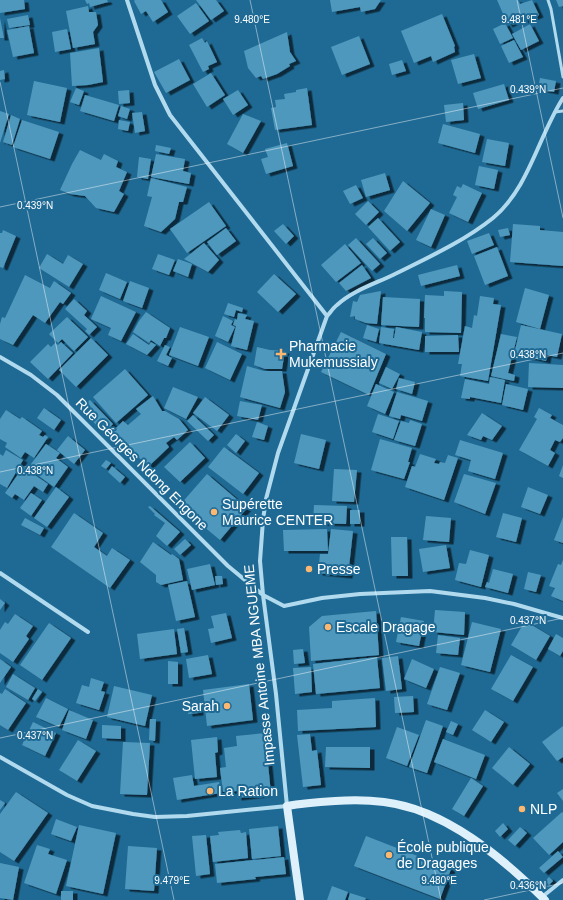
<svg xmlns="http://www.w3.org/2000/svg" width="563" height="900" font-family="Helvetica,sans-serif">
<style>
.building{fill:#4f98bd;filter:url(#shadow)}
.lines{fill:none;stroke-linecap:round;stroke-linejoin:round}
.service{stroke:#b1daee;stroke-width:3}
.minor{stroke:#b1daee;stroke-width:4}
.secondary{stroke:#def0fa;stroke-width:8}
.ticks{fill:none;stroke:#fff;stroke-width:1;stroke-opacity:0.45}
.poi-dot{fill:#fcb771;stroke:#1f6a94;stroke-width:1.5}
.labels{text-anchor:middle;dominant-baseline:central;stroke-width:4;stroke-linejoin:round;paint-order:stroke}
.poi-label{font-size:14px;fill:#fff;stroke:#1f6a94;text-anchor:start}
.street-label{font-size:14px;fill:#fff;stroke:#1f6a94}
.ticks-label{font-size:10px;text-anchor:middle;fill:#fff;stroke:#1f6a94;stroke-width:4;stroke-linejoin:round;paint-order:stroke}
</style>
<defs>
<filter id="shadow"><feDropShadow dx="4.5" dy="2.5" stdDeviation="0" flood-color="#0009"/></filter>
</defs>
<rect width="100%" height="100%" fill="#1f6a94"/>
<path class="building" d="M0,0h24l1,9 -25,4z
M85,0h22l1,2 -18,5 -1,-4 -2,1z
M135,0h26l7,12 -15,10 -7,-11 -5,3 -7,-13z
M196,0h20l8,11 -13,9z
M330,0h51l-6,9 -14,3 -1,-5 -28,5z
M497,0h21l2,4 12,-4 7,15 -15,6 -1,-3 -15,7z
M556,0h7v6l-4,1z
M196,3l13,18 -19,13 -13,-18z
M88,6l1,6h7l2,13 -5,7 2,12 -22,4 -7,-37z
M442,14l13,32 -1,1 1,5 -22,10 -2,-6 -17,7 -13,-32z
M28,15l2,10 -21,3 -2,-9z
M0,18l4,20h-4z
M505,23l8,15 -13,6 -7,-15z
M530,24l9,17 -18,9 -9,-16z
M29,26l5,27 -21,4 -6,-27z
M67,29l4,20 -16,3 -3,-20z
M287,32l3,20 6,9 -7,3 1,2 -13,8 -14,5 -2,-3 -5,2 -8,-10 -4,-17z
M359,36l11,28 -28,11 -11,-28z
M202,38l3,5 2,-2 10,21 -9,4 1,3 -6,3 -14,-27z
M514,40l9,17 -14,6 -8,-17z
M99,48l4,34 -15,3 -16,1 -2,-33z
M474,54l7,24 -23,6 -7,-24z
M179,59l11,21 -24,13 -12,-21z
M402,60l4,11 -14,4 -3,-11z
M4,70l1,9 -5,1v-9z
M211,73l14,22 -18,12 -14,-23z
M540,78l16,3 -2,11 -16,-3z
M34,81l33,7 -7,34 -33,-7z
M504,84l5,16 -31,9 -5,-16z
M76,88l8,3 -5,14 -9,-3z
M307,88l5,37 -37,5 -4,-22 5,-1 -1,-7 10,-1 -1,-5 12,-2v-2z
M129,90l1,13 -11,1 -1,-13z
M238,90l10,15 -15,10 -10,-16z
M85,95l34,10 -5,16 -34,-10z
M463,103l1,17 -18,2 -2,-17z
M121,106l9,3 -3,10 -9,-3z
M0,111l9,3 -9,29z
M142,112l3,19 -10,2 -3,-20z
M243,114l18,7 -18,32 -16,-9z
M11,115l9,4 -8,26 -9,-3z
M22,120l37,12 -9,27 -37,-12z
M119,120l11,2 -2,9 -10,-2z
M443,124l37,10 -5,19 -37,-10z
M487,139l22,4 -4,23 -23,-4z
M287,143l6,23 -27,8 -5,-15 7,-2 -3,-8z
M156,145l15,3 -2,6 -14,-3z
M80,150l21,10 3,-6 14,7 -2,6 11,5 -8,19 5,3 -10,18 -18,-4 -11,-12 -15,-2 -10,-4 12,-26z
M156,154l29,5 -2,12 8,2 -2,11 -38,-7z
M139,157l12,2 -3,20 -11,-2z
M479,166l19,4 -4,19 -19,-4z
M385,173l5,17 -24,7 -5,-17z
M151,178l36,9 -4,15h-4l-4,17 -14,13 -17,-6 8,-29 -5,-1z
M403,181l27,22 -23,28 -23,-20z
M463,184l19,9 -14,29 -19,-9 8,-16 -4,-2 4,-9 4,2z
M356,185l7,13 -13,6 -7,-13z
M368,201l11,11 -13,13 -11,-11z
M209,202l17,24 -39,27 -17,-24z
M431,209l14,6 -14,32 -15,-7z
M378,218l22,24 -10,9 -22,-24z
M283,224l11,12 -8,8 -12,-13z
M513,224l27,2v4l23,2v34l-53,-4z
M226,228l10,13 -19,14 -10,-13z
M508,228l2,7 -10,2 -2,-7z
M3,230l13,6 -13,32 -3,-1v-34h2z
M489,233l5,12 -22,9 -5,-13z
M356,238l24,26 -8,7 -24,-26z
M373,238l14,15 -7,6 -14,-15z
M204,243l15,17 -11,12 -24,-13z
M345,244l16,19 -25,19 -15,-17z
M497,247l11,29 -23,9 -11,-29z
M47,254l16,10 5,-9 15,9 -14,23 -30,-19z
M158,254l17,6 -6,15 -17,-6z
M178,259l14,5 -4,13 -15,-6z
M362,265l9,13 -25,13 -7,-8z
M457,265l3,11 -39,10 -3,-11z
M106,273l21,9 -7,17 -21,-9z
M274,274l22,20 -18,18 -21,-20z
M25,275l25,13 4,-7 17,12 -8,11 -3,-2 -15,21 -12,-8 -20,30 -13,-6v-15l2,-7 3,1z
M130,281l19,7 -7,20 -19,-7z
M525,288l24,7 -9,34 -24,-7z
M381,291l-4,33 -11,-1 -11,-4v-3l-5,1 3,-16 4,1 3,-7z
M444,291l18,1 -1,41 -36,-1v-14h-1l1,-23 19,1z
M101,296l35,16 -15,29 -13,-6 3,-7 -20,-9z
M480,296l14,2 -1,6 8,1 -13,76 -28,-5 2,-12h-4l7,-38 7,2 2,-13 3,1z
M383,297l37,2 -1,28 -38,-2z
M74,299l13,12 -3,4 13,12 -8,8 -4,-4 2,-2 -22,-20z
M228,303l15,5 -1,4 -6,-2 -2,7 -10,-3z
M146,312l24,16 -4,10h-2l-4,8 -9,-6 -2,3 -16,-11 6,-11z
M238,313l9,2 -2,4 9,2 -7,29 -16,-4 5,-20 -3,-1 2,-6 2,1z
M223,316l10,5 -2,4 4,2 -7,15 -13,-6z
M67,317l21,20 -14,14 -12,-12 -4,4 -9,-9z
M367,325l12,4 -3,13 -13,-4z
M521,325l41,9 -5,23 -10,-2 -1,6 -32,-7z
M180,327l29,10 -11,29 -29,-11z
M381,327l13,2 -1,9h1l2,-11 26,5 -3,18 -40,-7z
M341,332l45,22 -17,41 -48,-23z
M133,334l16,11 2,-3 5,3 -9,10 -21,-11z
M501,334l16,3 -9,36 7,2 -1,6 -23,-5z
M458,335l1,17h-34v-16z
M91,338l17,17 -32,32 -17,-17z
M61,342l12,11 -25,26 -18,-17 18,-18 3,3 4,-4 3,2z
M217,342l25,12 -12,26 -25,-12z
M165,345l5,2 -4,8 6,3 -4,8 -11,-5z
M257,347l13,3 15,1 -3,18h-17l-11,-4z
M529,363l34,2v23l-35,-1z
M247,366l17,5h18l3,21 -5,16 -40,-11z
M386,367l14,7 -8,15 -13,-6z
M125,369l23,26 -32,28 -23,-26z
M490,377l15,3 -4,23 -31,-6v2l-9,-1 4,-19 24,5z
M399,378l16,4 -3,12 -16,-5z
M376,384l18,8 -9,22 -18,-8z
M506,384l22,5 -5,21 -21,-5z
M173,387l25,10 -12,22 -22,-11z
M397,392l31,9 -6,20 -21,-6 -1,4 -11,-3z
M153,396l9,15h3l14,8 9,11 -11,10 -3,-3 -8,6 3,4 -20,19 -39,-32 13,-13 5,4 13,-11 -5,-5z
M205,397l24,18 -12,16 -24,-18z
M90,400l23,24 -9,9 -24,-25z
M240,401l22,4 -4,15 -21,-4z
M44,408l17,12 -7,10 -17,-12z
M539,408l13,7 -2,3 13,7v13l-3,4 -5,-2 -5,10 5,3 -7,13 -29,-16 18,-31 -3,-2z
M6,410l14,9 2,-2 20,14 -3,4 4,2 2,-2 3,2 -14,21 -9,-6 -4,6 -16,-11 2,-4 -7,-4v-20z
M482,413l20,13 -10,14 -9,-4 -2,4 -14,-5z
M378,414l21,7 -6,18 -21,-7z
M193,415l21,20 -6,6 -21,-20z
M410,420l12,4 -7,22 -21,-6 7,-19 8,2z
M257,422l11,4 -4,14 -12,-3z
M236,434l9,7 -9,12 -9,-8z
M301,434l25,6 -7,29 -25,-6z
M68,436l17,14 -11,14 -17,-14z
M380,439l32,9 -4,14h2l-6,17 -33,-9z
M460,440l43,13 -8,26 -27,-8 3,-11 -16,-5z
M190,442l15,16 -25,24 -16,-15z
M46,444l14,9 -4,5 12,9 -14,20 -26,-19z
M224,447l35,26 -16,21 -35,-27z
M6,450l17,10 -16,28 -7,-4v-30l3,2z
M420,454l16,5 -2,4 5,1 1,-2 5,1 3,-8 10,3 -14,42 -39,-13 7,-21 3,1z
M106,460l5,3 -5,6 -5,-3z
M563,465v13l-4,-2z
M112,466l13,11 -5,6 -12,-11z
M23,467l25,17 -5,8 -9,-6 -10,14 -9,-6 -3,4 -7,-5z
M334,469l23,1 -3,32 -22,-1z
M207,474l40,34 -27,32 -41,-34z
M464,474l32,9 -11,31 -31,-12z
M56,487l13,10 -22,30 -13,-9z
M528,487l20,8 -8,19 -19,-7z
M31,493l11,7 -11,16 -11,-8z
M314,505l33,1 -1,18 -33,-1z
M150,506l30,26 -13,14 -11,-10 9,-13 -11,-8 1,-1 -7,-7z
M350,510h10v14h-10z
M74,513l29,20 -9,14 13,9 5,-8 18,12 -20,28 -59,-41z
M503,513l19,5 -6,24 -20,-5z
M426,516l25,2 -2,24 -26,-2z
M563,517v26l-9,-3z
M25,518l19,10 -4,7 -19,-10z
M327,529l1,22h-44l-1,-21z
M331,529l22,2 -5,45 -30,-3 2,-19h8z
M391,537h16l1,39h-16z
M185,539l6,6 -11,10 -6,-6z
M153,542l18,13 1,-1 7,5 4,21 -22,5 -5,-3v-7l-16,-13z
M446,545l4,23 -27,4 -4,-23z
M470,550l19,5 -8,32 -26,-7 4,-17 7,1z
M563,560v41l-12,-5 4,-8 -6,-2 9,-22 3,1z
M210,564l5,21 -23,5 -5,-21z
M493,569l20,5 -5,19 -23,-6 2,-5 2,1z
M528,572l13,3 -5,17 -12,-3z
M215,576h7l1,8 -7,1z
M187,581l8,36 -19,4 -8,-36z
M0,599l5,4 -5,7z
M435,610l30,2 -1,23 -31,-3z
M376,611l3,44 -68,6 -2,-34 13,-11z
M226,613l6,25 -21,5 -3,-14 6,-1 -3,-12z
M15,614l18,12 -7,10 3,3 -16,23 -13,-9v-23l5,-8 3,2z
M401,617l23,4 -5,25 -23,-4z
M525,621l25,15 -14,24 -25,-15z
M472,622l29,7 -11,43 -29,-7z
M49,623l22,15 -29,42 -22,-15z
M184,628l4,24 -7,1 -4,-24z
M174,629l3,25 -37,5 -3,-25z
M556,634l7,4v13l-3,5 -12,-7z
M438,635l22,3 -2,17 -22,-2z
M303,649l2,14 -11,1 -1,-14z
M208,655l4,19 -23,4 -3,-19z
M511,655l22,12 -20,34 -22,-12z
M398,656l4,33 -16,2 -4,-33z
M377,657l3,31 -64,6 -3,-30z
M0,659l11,8 -11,16z
M412,659l22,10 -8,19 -22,-9z
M168,661l10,1v22h-10z
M311,667l1,25 -17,2 -2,-26z
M440,667l20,6 -13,37 -20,-6z
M13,674l22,14 -7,12 -22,-13z
M91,678l13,4 -3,9 4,1 -6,18 -23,-7 6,-18 7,2z
M249,684l4,36 -46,6 -4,-36z
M114,686l38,9 -7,31 -38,-9z
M5,689l21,14 -18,27 -8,-5v-32l2,1z
M38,689l4,3 -7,9 -3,-2z
M413,696l1,16 -19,1 -1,-16z
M46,698l22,11 -9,18 -23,-10z
M375,698l1,29 -78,4 -1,-21 35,-2v-7z
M198,703l1,10 -11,1 -1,-10z
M69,710l24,10 -7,19 -24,-9z
M485,710l19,12 -13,20 -19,-12z
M150,719h6l-1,22 -6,-1z
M426,720l17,6 -16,47 -18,-6z
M451,721l7,3 -5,11 -7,-3z
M33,722l23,11 -11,23 -23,-11z
M102,725l19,1v13l-19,-1z
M563,726v31l-6,4 -15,-19z
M397,727l22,8 -12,31 -21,-8z
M265,733l6,61 -34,4v-7l-14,1 -3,-24 6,-1 -2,-19 13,-2 -1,-10z
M310,734l2,17 5,-1 4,35 -18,2 -6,-52z
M217,737l1,15 -3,1 2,24 -22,2 -4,-39z
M443,739l42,16 -9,24 -42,-17z
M78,740l18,11 -19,30 -18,-11z
M123,742l27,1 -3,52 -27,-1z
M326,747h44v21l-45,-1z
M509,747l21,17 -17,21 -21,-17z
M192,775l2,11 25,-4 2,11 -44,7 -4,-22z
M471,778l12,8 -19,30 -12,-7z
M563,789v12l-6,-8z
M16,792l32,21 -34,48 -14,-9v-38z
M0,800l5,3 -5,7z
M562,812l1,1v29l-14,13 -16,-17z
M56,819l21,8 -6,14 -20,-7z
M503,823l5,6 -8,8 -5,-6z
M79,825l37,8 -13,61 -37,-8z
M278,826l3,30 -29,3 -3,-30z
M520,827l7,6 -12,13 -7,-6z
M240,830l1,3 5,-1 2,26 -35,4 -3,-26 9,-1 -1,-3z
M206,835l4,39 -14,2 -4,-40z
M366,836l85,33 -11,30 -86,-33z
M37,845l13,4 -2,5 19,6 -11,34 -32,-11z
M128,846l29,2 -3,43 -29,-2z
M558,851l5,6 -19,16 -5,-5z
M284,857l2,17 -31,3 1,2 -39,4 -2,-19z
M0,863l19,4 -6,33 -13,-2z
M549,877l4,4 -4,4 -4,-4z
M332,886l16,6 -3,8h-18z
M61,891h12v9h-12z
M350,893l16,5 -1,2h-17z"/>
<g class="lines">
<path class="service" d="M548,0l3,9 12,68
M555,112l8,-1"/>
<path class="minor" d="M127,0l28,85 15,30 157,201
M0,357l31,18 26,20 171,171 35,29 21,11 38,-8 38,-4 70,-3 55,7 29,6 49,14
M0,573l88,59
M0,757l67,38 25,11 41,8 22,3 32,-1 100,-10 -11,-112 -13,-99 -3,-34 3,-41 3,-21 12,-46 49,-137c3,-3 6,-8 10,-11 15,-14 37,-21 56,-30 34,-17 70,-33 100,-57 36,-30 45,-81 70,-120
M542,897l21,-17"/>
<path class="secondary" d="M300,900l-13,-94c16,-3 31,-4 48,-5 16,-1 33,-1 49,1 61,7 119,56 161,98"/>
</g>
<path class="ticks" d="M250,0l191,900M517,0l46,218M0,82l174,818M0,207l563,-119M0,472l563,-119M0,738l563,-120M484,900l79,-17"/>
<g class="poi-dot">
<path d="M279 348h4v4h4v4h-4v4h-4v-4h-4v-4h4z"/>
<circle cx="214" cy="512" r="4"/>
<circle cx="309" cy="569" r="4"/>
<circle cx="328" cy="627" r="4"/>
<circle cx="227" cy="706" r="4"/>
<circle cx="210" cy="791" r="4"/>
<circle cx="522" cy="809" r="4"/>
<circle cx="389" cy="855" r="4"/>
</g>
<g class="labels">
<g class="poi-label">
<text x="289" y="346">Pharmacie<tspan x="289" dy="16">Mukemussialy</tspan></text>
<text x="222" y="504">Supérette<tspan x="222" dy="16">Maurice CENTER</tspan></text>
<text x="317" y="569">Presse</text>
<text x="336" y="627">Escale Dragage</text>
<text x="219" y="706" text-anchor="end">Sarah</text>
<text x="218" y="791">La Ration</text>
<text x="530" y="809">NLP</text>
<text x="397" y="847">École publique<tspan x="397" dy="16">de Dragages</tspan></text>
</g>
<g class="street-label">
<text transform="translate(142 464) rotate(45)">Rue Géorges Ndong Engone</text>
<text transform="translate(259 665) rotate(-96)">Impasse Antoine MBA NGUEME</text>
</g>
</g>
<g class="ticks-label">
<text x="252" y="23">9.480°E</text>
<text x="519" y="23">9.481°E</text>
<text x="528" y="93">0.439°N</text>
<text x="35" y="209">0.439°N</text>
<text x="528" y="358">0.438°N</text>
<text x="35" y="474">0.438°N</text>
<text x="528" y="624">0.437°N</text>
<text x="35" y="739">0.437°N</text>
<text x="172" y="884">9.479°E</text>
<text x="439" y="884">9.480°E</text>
<text x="528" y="889">0.436°N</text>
</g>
</svg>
